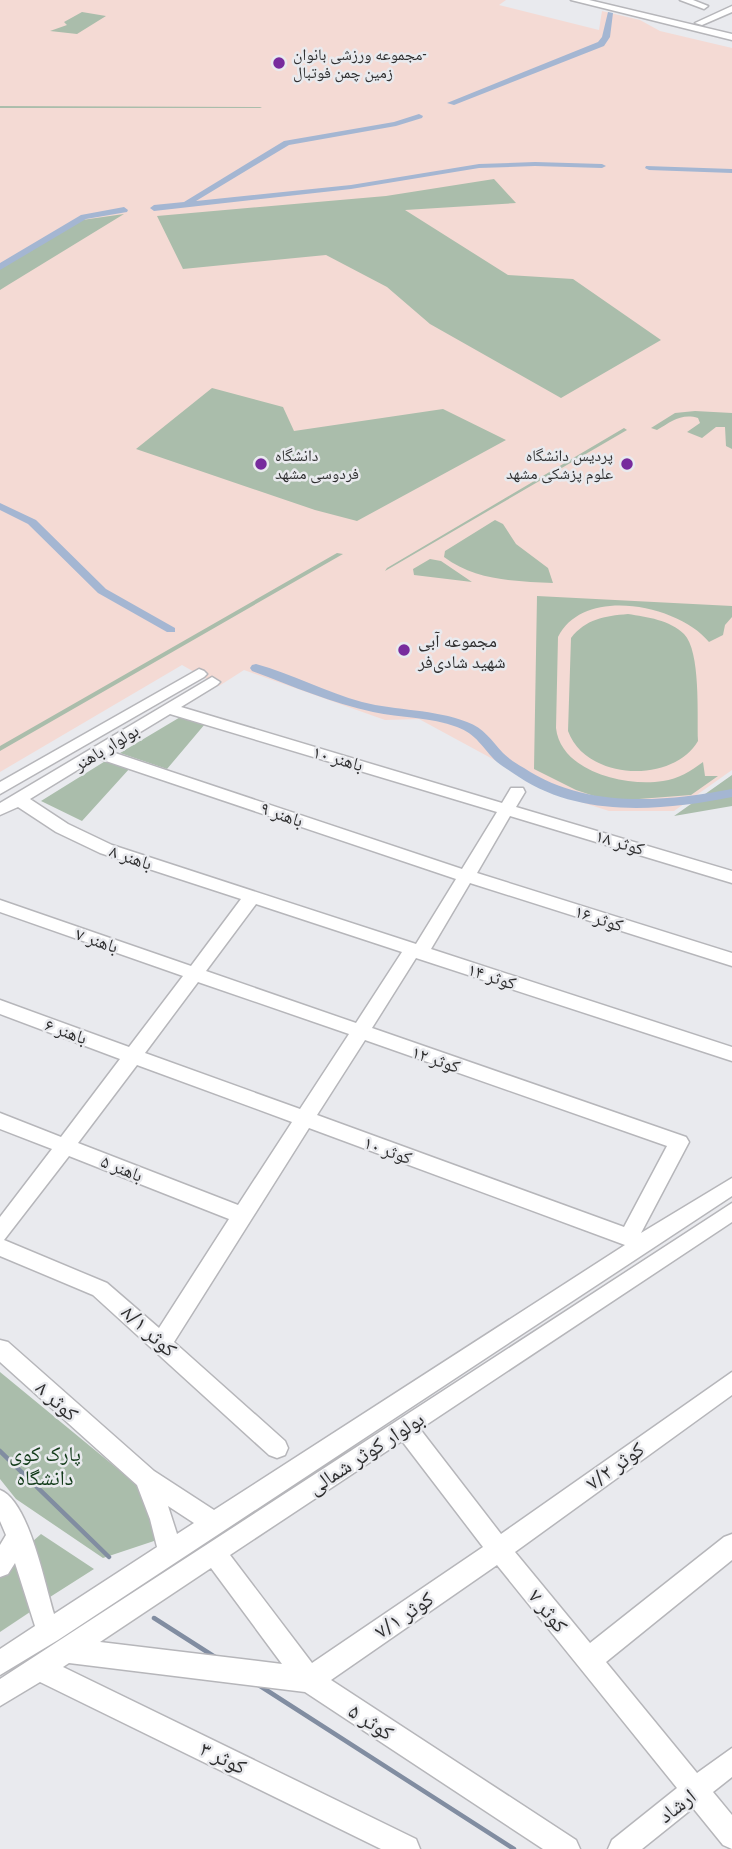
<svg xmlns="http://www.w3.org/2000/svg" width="732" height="1849" font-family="'Roboto Condensed','Noto Naskh Arabic',sans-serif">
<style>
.education{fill:#f4dad4}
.green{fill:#aabdab}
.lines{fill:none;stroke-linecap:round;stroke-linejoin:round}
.stream{stroke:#818da1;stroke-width:4.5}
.canal{fill:#a4b6d2;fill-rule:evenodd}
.minor-casing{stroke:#b6b6ba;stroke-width:3}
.major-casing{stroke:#b6b6ba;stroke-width:3}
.minor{fill:#fff;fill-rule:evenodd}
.major{fill:#fff;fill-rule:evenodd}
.poi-dot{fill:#772b9d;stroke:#e9eaee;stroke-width:2.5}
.labels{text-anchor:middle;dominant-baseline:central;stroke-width:5;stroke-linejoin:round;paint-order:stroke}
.far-poi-label{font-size:16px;fill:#2e2e2f;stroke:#e9eaee;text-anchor:start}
.poi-label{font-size:18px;fill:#2e2e2f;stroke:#e9eaee;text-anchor:start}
.street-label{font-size:18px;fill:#2e2e2f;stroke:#e9eaee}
.near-street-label{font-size:21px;fill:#2e2e2f;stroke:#e9eaee}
.near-park-label{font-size:21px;fill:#113a18;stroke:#e9eaee}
</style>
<rect width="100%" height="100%" fill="#e9eaee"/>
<path class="education" d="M0,0h506l-7,5 100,25 3,-19 38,9 20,11 72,17v722l-58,41h-65l-50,-16 -140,-76 -34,1 -141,-50 -25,16 -37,-21 -182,107z"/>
<path class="green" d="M82,12l24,4 -29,18 -27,-3 17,-6 -3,-3z
M0,106l260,1 2,1h-262z
M494,179l22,24 -111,7 103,65 65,4 88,61 -100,58 -131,-74 -43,-37 -61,-32 -143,14 -26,-53 229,-20z
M124,214l-116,71 -8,5v-21l82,-49z
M212,388l71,19 11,24 149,-22 63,31 -149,81 -42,-11 -179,-61z
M695,411l37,2v36l-6,-3 -1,-19h-9l-14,11 -15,-6 13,-9 -2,-5c-17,-5 -27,4 -41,12l-6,-2 24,-15z
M624,428l3,2 -242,141 2,-3z
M495,520l8,4 13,20 32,24 5,15c-38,-2 -77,-2 -109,-26l1,-6z
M337,553l6,1 -343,197v-5z
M430,559l11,2 31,21 -58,-7 -1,-6z
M537,596l195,10v11l-7,8 -2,10 -14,7c-30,-37 -125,-57 -151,-5l-2,91c5,44 70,59 107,53 15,-2 28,-10 40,-19l2,14h13l-27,19 -65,5 -26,-2 -24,-8 -42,-21z
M628,614c19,3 42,6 56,20 17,17 13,82 14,107 -25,43 -112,40 -130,-10l3,-93c15,-19 33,-22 57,-24z
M182,716l23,8 -38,45 -47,-16z
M107,760l23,8 -48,53 -41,-20z
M732,775v31l-58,10z
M0,1372l147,121 10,47 -54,18 -87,-59 -16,-20z
M41,1534l53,35 -44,28 -18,-55z
M15,1564l15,48 -30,20v-54z"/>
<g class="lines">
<path class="stream" d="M0,1451l109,106
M154,1618l61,39
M257,1684l257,165"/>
<path class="canal" d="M608,12l5,1 -3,24 -6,9 -150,59 -7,-2 151,-61 4,-5z
M419,114l4,2 -1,2 -26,8 -107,19 -93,56 155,-16 128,-21 56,-2 67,2 4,2 -4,2 -67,-2 -56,2 -128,21 -197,22 -4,-3 4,-3 30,-3 100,-61 110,-19z
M646,166l86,3v4l-83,-3 -4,-2z
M124,207l4,3 -1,2 -41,7 -86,51v-7l81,-48z
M0,503l36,17 70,69 69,39v4h-8l-69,-39 -70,-69 -28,-14z
M256,664c36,10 70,28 106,38 35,9 72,7 105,20 17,6 24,18 36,31 6,6 14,11 21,15 62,41 139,34 208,21v8c-70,14 -151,21 -213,-20 -7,-5 -16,-10 -22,-15 -15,-14 -20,-28 -40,-35 -26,-10 -56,-9 -84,-15 -42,-9 -81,-26 -121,-41l-2,-3 2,-3z"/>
<g class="minor-casing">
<path id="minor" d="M680,0h13l15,6 -4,3z
M732,6v6l-30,13 -7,-2z
M199,669l5,2 3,3 -3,3 -204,117v-12z
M212,677l8,5 -3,3 -36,22 321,96 9,-15h12l2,4 -9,15 216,64v12l-222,-67 -33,57 255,80v13l-262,-83 -39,66 301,98v14l-316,-103 -44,70 314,109 3,5 -48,91 91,-55v18l-674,444 -58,35v-26l35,-23 -20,-63 -7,11 -8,3v-32l6,-10 -6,-14v-31c29,11 45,95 54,124l103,-67 -7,-28 -13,-34 -137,-123v-22l8,2 146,129 60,39 411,-265 -316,-117 -135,214 111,99 3,7 -3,7 -8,3 -8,-3 -176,-160 -93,-39v-39l52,-68 -52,-20v-16l61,24 59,-78 -120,-45v-14l129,47 54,-71 -183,-64v-12l191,66 50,-67 -141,-46 -44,-21 -38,-25 -18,8v-12zM170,714l327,98 -35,57 -353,-118zM97,758l359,121 -40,65 -304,-99 -44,-21 -38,-25zM256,904l146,48 -46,71 -150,-52zM198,982l151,52 -49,75 -155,-56zM365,1040l302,106 -43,81 -307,-112zM137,1065l155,57 -54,83 -160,-62zM69,1156l160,63 -70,109 -52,-45 -103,-43zM168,1506l26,17 -17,11z
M732,1203v19l-312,207 81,105 231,-162v23l-217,157 75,91 134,-106 8,-3v26l-126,102 91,111 35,-25v29l-19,15 19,23v34l-9,-4 -30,-37 -51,41h-34l4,-9 65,-52 -180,-223 -166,115 245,160 4,9h-37l-238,-157 -236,-29 -6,4 353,172 4,10h-39l-341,-167 -40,24v-27zM402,1441l81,106 -171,116 -82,-108zM211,1568l71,96 -182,-22z"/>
</g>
<g class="major-casing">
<path id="major" d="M571,0h18l143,34v6z"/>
</g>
<use href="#minor" class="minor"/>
<use href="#major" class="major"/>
</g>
<g class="poi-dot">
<circle cx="279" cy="63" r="7"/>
<circle cx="261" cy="464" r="7"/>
<circle cx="627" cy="464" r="7"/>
<circle cx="404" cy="650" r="7"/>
</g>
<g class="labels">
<g class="far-poi-label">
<text x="293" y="54">مجموعه ورزشی بانوان-<tspan x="293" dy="18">زمین چمن فوتبال</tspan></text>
<text x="275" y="455">دانشگاه<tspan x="275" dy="18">فردوسی مشهد</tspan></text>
<text x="613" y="455" text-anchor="end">پردیس دانشگاه<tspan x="613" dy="18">علوم پزشکی مشهد</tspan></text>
</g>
<g class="poi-label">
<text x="418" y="640">مجموعه آبی<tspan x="418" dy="21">شهید شادی‌فر</tspan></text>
</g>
<g class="street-label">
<text transform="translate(106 747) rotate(-31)">بولوار باهنر</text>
<text transform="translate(338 758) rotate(16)">باهنر ۱۰</text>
<text transform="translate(282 814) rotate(19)">باهنر ۹</text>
<text transform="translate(620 842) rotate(17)">کوثر ۱۸</text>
<text transform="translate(131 857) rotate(19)">باهنر ۸</text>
<text transform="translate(599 918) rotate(18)">کوثر ۱۶</text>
<text transform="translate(97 940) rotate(19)">باهنر ۷</text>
<text transform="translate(492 976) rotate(18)">کوثر ۱۴</text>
<text transform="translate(66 1031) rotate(20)">باهنر ۶</text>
<text transform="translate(436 1059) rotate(19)">کوثر ۱۲</text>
<text transform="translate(388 1150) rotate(20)">کوثر ۱۰</text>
<text transform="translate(122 1168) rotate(22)">باهنر ۵</text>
</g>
<g class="near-street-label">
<text transform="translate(149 1331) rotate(42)">کوثر ۸/۱</text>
<text transform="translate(57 1401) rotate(42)">کوثر ۸</text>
<text transform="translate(366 1453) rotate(-33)">بولوار کوثر شمالی</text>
<text transform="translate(615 1466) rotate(-36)">کوثر ۷/۲</text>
<text transform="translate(548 1611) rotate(51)">کوثر ۷</text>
<text transform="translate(404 1615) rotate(-34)">کوثر ۷/۱</text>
<text transform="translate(371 1722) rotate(33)">کوثر ۵</text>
<text transform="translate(223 1758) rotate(26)">کوثر ۳</text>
<text transform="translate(677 1806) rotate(-38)">ارشاد</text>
</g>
<g class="near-park-label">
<text x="45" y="1454">پارک کوی<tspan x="45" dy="24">دانشگاه</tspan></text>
</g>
</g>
</svg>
